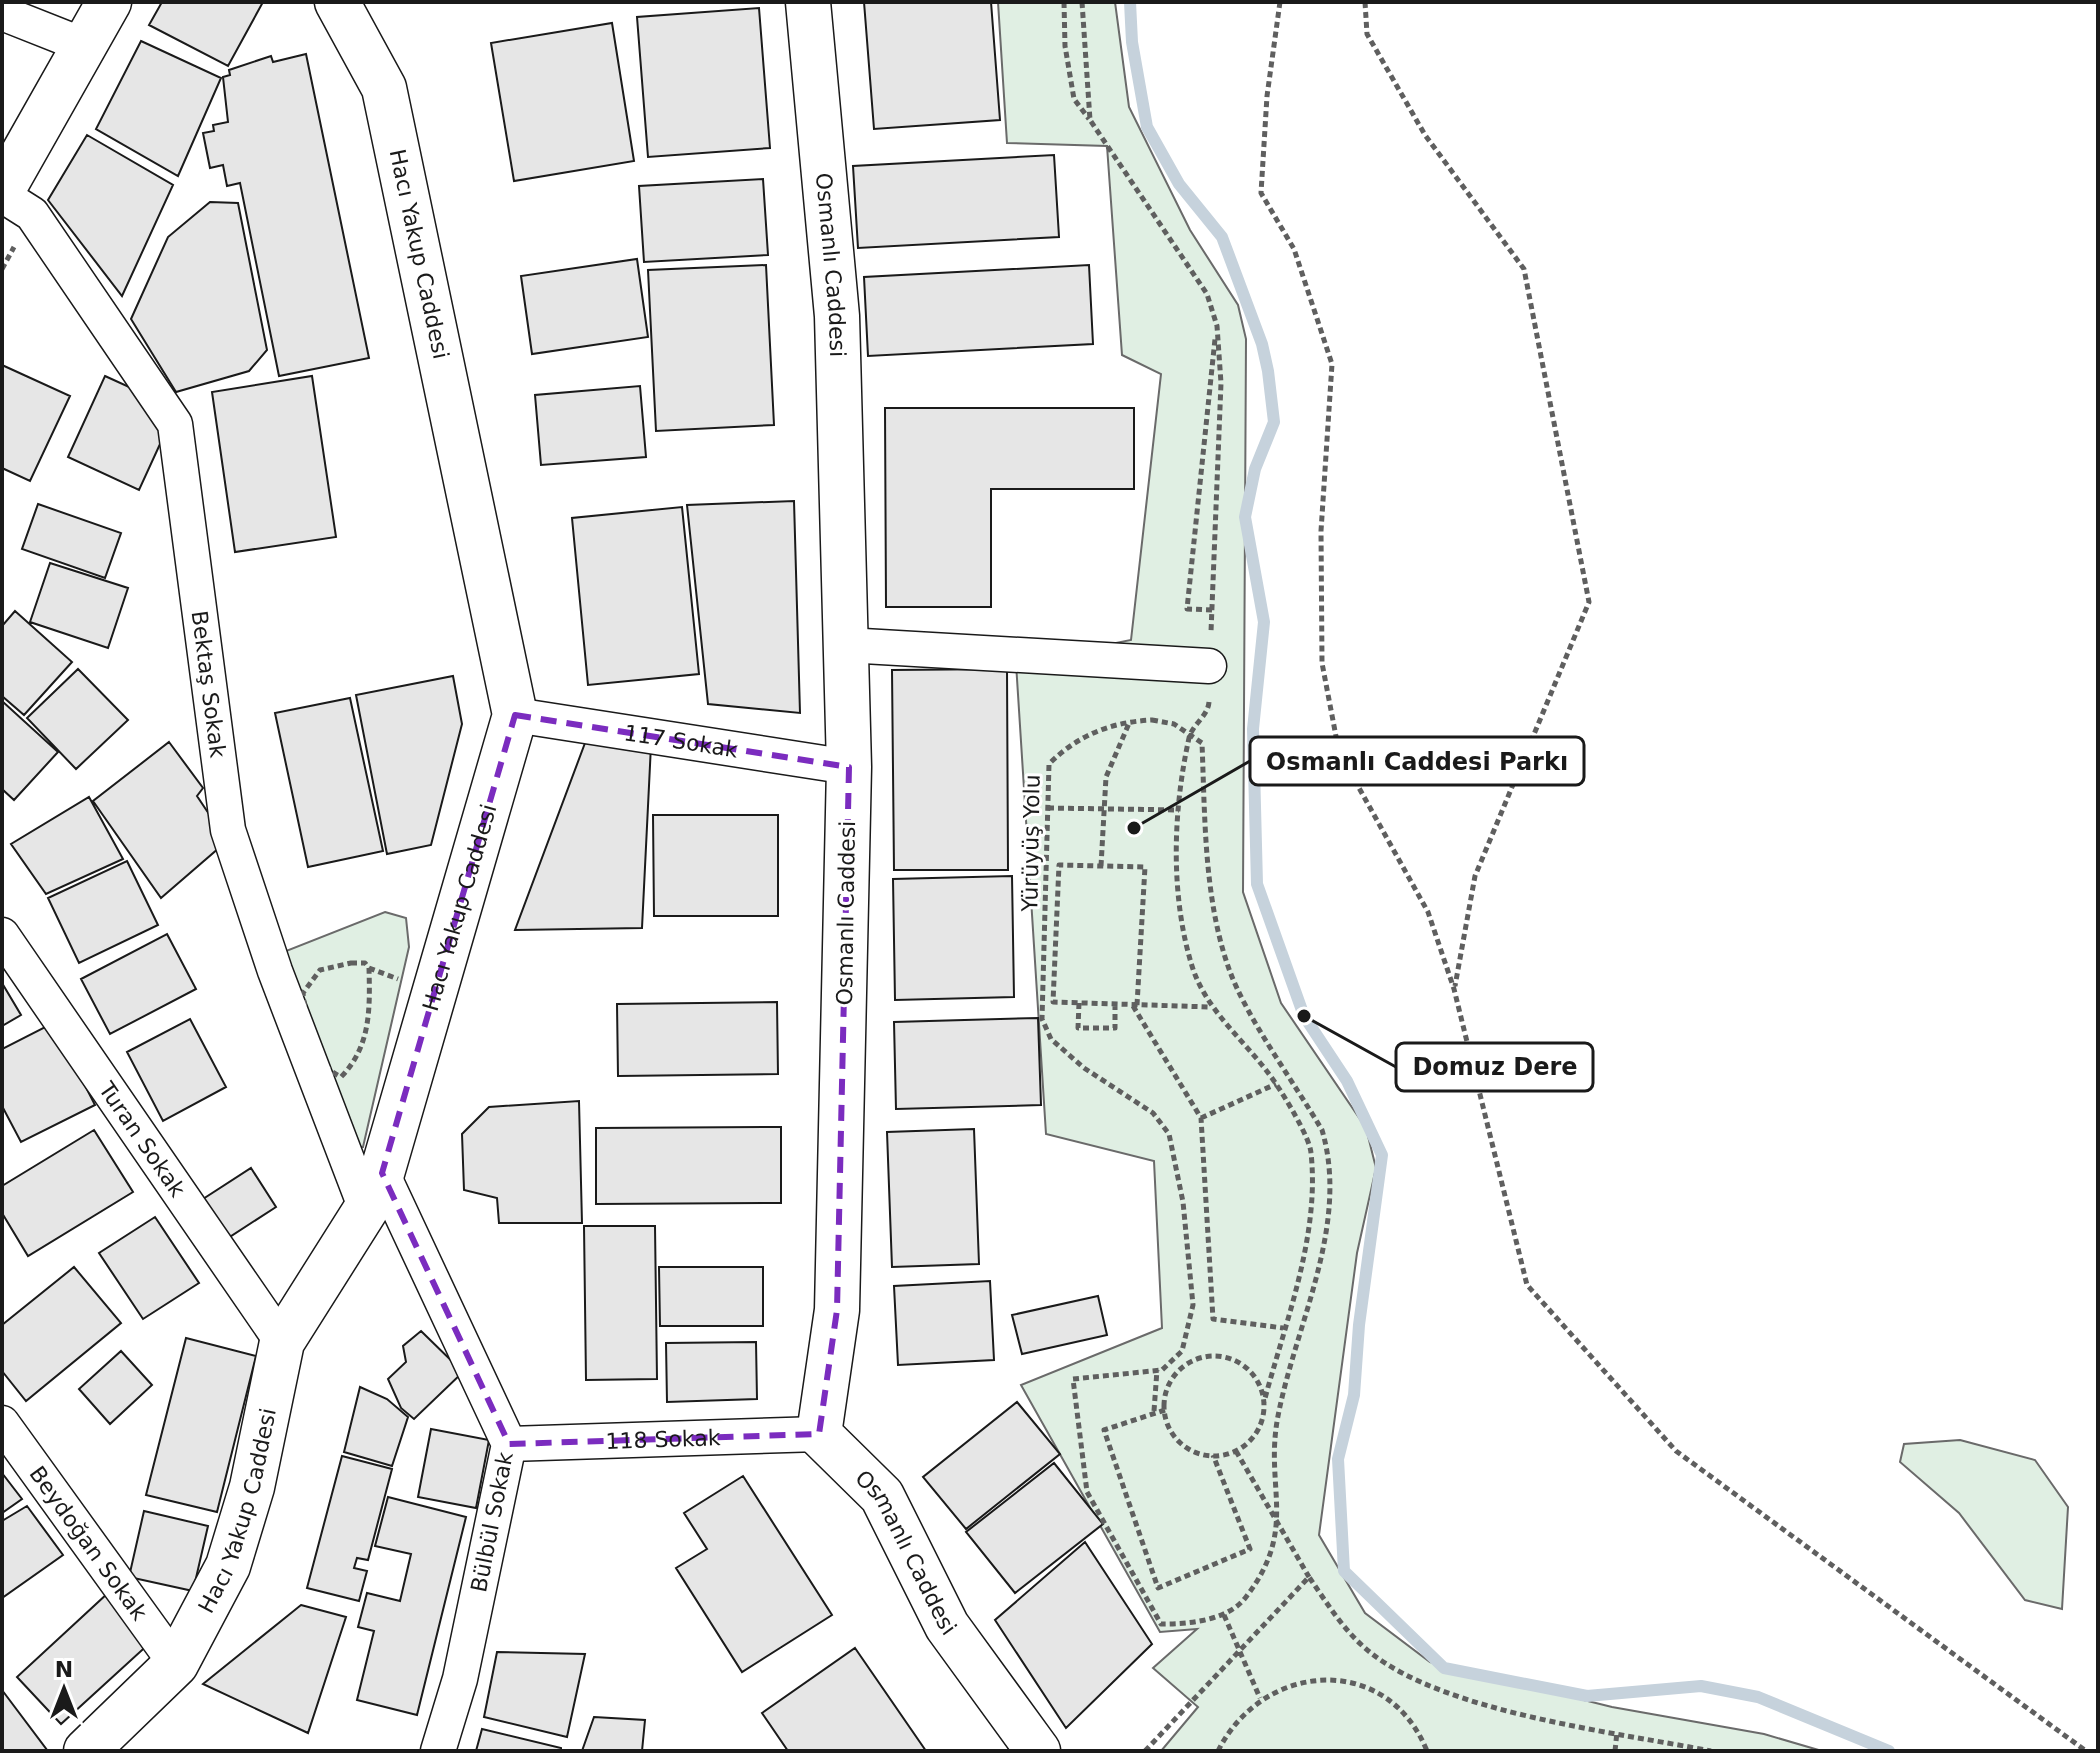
<svg xmlns="http://www.w3.org/2000/svg" width="2100" height="1753" font-family="'DejaVu Sans',sans-serif">
<style>
.green{fill:#e0efe3;stroke:#6a6a6a;stroke-width:2}
.lines{fill:none;stroke-linecap:round;stroke-linejoin:round}
.stream{stroke:#c6d2dc;stroke-width:12}
.building{fill:#e6e6e6;stroke:#1a1a1a;stroke-width:2}
.minor-casing{stroke:#1a1a1a;stroke-width:37}
.tertiary-casing{stroke:#1a1a1a;stroke-width:47}
.secondary-casing{stroke:#1a1a1a;stroke-width:47}
.path{stroke:#5f5f5f;stroke-width:5;stroke-dasharray:6 4;stroke-linecap:butt}
.minor{stroke:#fff;stroke-width:34}
.tertiary{stroke:#fff;stroke-width:44}
.secondary{stroke:#fff;stroke-width:44}
.marked{fill:none;stroke:#7b2cbf;stroke-width:6;stroke-dasharray:16 10;stroke-linejoin:round}
.labels{text-anchor:middle;dominant-baseline:central;stroke-width:6;stroke-linejoin:round;paint-order:stroke}
.street-label{font-size:22px;fill:#1a1a1a;stroke:#fff}
.leader{fill:none;stroke:#1a1a1a;stroke-width:3}
.callout-dot{fill:#1a1a1a;stroke:#fff;stroke-width:3}
.callout{fill:#fff;stroke:#1a1a1a;stroke-width:3}
.callout-label{font-size:24px;text-anchor:middle;font-weight:bold;fill:#1a1a1a}
</style>
<rect width="100%" height="100%" fill="#fff"/>
<path class="green" d="M998,2h117l14,105 61,123 48,75 8,34 -3,553 38,111 85,125 10,40 -19,85 -38,282 46,78 65,49 182,45 152,27 58,17h-661l37,-44 -45,-39 44,-39 -37,3 -139,-247 141,-57 -8,-167 -108,-27 -30,-471 115,-23 30,-266 -39,-19 -15,-209 -100,-3z
M385,912l21,6 3,29 -46,200h-9l-68,-196z
M1960,1440l75,20 33,47 -6,102 -37,-9 -66,-87 -59,-51 4,-18z"/>
<g class="lines">
<path class="stream" d="M1130,2l2,40 15,85 32,57 43,53 40,107 6,27 6,51 -19,47 -10,48 19,105 -11,107 4,155 47,132 43,65 35,74 -23,170 -5,70 -16,64 6,112 100,97 143,28 114,-10 57,11 131,54"/>
</g>
<path class="building" d="M162,2h101l-35,64 -79,-41z
M864,2h127l9,118 -126,9z
M759,8l11,140 -122,9 -11,-140z
M612,23l22,138 -120,20 -23,-138z
M141,41l80,37 -43,98 -82,-47z
M306,54l63,304 -90,18 -39,-193 -13,3 -4,-21 -13,3 -7,-35 11,-2 -1,-6 15,-3 -5,-45 7,-2 -1,-5 42,-14 2,6z
M87,135l86,50 -51,111 -74,-96z
M1054,155l5,82 -201,11 -5,-82z
M763,179l5,76 -124,7 -5,-76z
M210,202l28,1 29,147 -18,21 -73,21 -45,-73 37,-82z
M637,259l11,78 -116,17 -11,-78z
M766,265l8,160 -118,6 -8,-161z
M1089,265l4,79 -225,12 -4,-79z
M2,365l68,31 -40,85 -28,-13z
M105,376l33,15 28,40 -27,59 -71,-33z
M312,376l24,161 -101,15 -23,-160z
M640,386l6,71 -105,8 -6,-70z
M885,408h249v81h-143v118h-105z
M794,501l6,212 -92,-9 -21,-199z
M38,504l83,29 -16,45 -83,-29z
M682,507l17,167 -111,11 -16,-167z
M50,563l78,25 -20,60 -78,-26z
M15,611l57,51 -48,53 -22,-19v-70z
M78,669l50,51 -52,49 -49,-51z
M1007,669l1,201h-114l-2,-200z
M453,676l9,48 -31,121 -44,9 -31,-159z
M350,698l33,153 -75,16 -33,-154z
M2,701l56,51 -44,48 -12,-11z
M588,735l63,10 -9,183 -127,2z
M169,742l34,46 -6,8 30,45 -66,57 -68,-97z
M89,797l34,62 -77,35 -35,-50z
M653,815h125v101h-124z
M127,861l31,64 -79,38 -31,-65z
M1012,876l2,121 -119,3 -2,-121z
M167,934l29,55 -86,45 -29,-55z
M2,983l19,32 -19,11z
M777,1002l1,72 -160,2 -1,-72z
M1038,1018l3,87 -145,4 -2,-87z
M190,1019l36,68 -63,34 -36,-69z
M53,1023l42,82 -74,37 -19,-36v-57z
M579,1101l3,122h-83l-2,-25 -33,-8 -2,-56 27,-27z
M781,1127v76l-185,1v-76z
M974,1129l5,135 -87,3 -5,-135z
M94,1130l39,62 -105,64 -26,-43v-27z
M251,1168l25,39 -48,31 -25,-39z
M155,1217l44,66 -56,36 -44,-66z
M584,1226h71l2,153 -71,1z
M74,1267l47,56 -95,78 -24,-30v-46z
M659,1267h104v59h-103z
M990,1281l4,79 -96,5 -4,-79z
M1098,1296l9,39 -85,19 -10,-39z
M421,1331l42,41 -49,47 -13,-11 -13,-29 18,-17 -3,-16z
M186,1338l70,18 -39,156 -71,-17z
M756,1342l1,57 -90,3 -1,-59z
M121,1351l31,34 -42,39 -31,-35z
M360,1387l27,12 21,18 -16,49 -48,-14z
M1017,1402l43,52 -94,75 -43,-52z
M431,1429l58,11 -13,68 -58,-11z
M342,1456l50,13 -24,91 -11,-2 -3,10 13,3 -8,30 -52,-13z
M1054,1463l49,61 -88,69 -49,-61z
M2,1473l20,26 -20,14z
M743,1476l89,139 -90,57 -66,-104 31,-19 -23,-36z
M388,1497l78,20 -49,198 -60,-15 17,-69 -16,-4 9,-34 33,8 11,-47 -36,-8z
M27,1506l36,49 -61,43v-77z
M144,1511l64,15 -15,65 -64,-14z
M1085,1542l67,102 -86,84 -71,-108z
M108,1593l44,48 -91,83 -44,-47z
M301,1605l45,12 -38,116 -105,-49z
M855,1648l71,103h-138l-26,-38z
M497,1652l88,2 -18,83 -83,-20z
M2,1690l45,60 -1,1h-44z
M594,1717l51,3 -3,31h-60z
M482,1729l79,19v3h-85z"/>
<g class="lines">
<g class="minor-casing">
<g id="minor">
<path d="M2,13l81,32"/>
<path id="s1" d="M2,195l30,19 143,210 53,406 47,141 91,238"/>
<path d="M846,645l363,21"/>
<path id="s2" d="M515,715l334,52"/>
<path id="s3" d="M2,935l280,407"/>
<path d="M382,1173l127,271 -49,235 -22,72"/>
<path id="s4" d="M2,1423l174,241"/>
<path id="s5" d="M509,1444l310,-10"/>
</g>
</g>
<g class="tertiary-casing">
<g id="tertiary">
<path id="s6" d="M808,2l29,314 12,451 -12,543 -18,124 63,62 65,130 91,125"/>
<path id="s7" d="M86,1751l90,-87 52,-98 24,-79 30,-145 84,-133 16,-36 133,-458 -131,-627 -47,-86"/>
</g>
</g>
<g class="secondary-casing">
<path id="secondary" d="M2,191l107,-189"/>
</g>
<path class="path" d="M1064,2l1,44 9,53 15,20
M1082,2l8,118 117,174 10,32 4,57 -10,249
M1280,2l-13,94 -6,97 33,56 38,115 -11,167 1,132 17,89 89,160 26,77 73,296 149,166 410,300
M1365,2l2,32 58,101 99,134 65,333 -114,274 -20,110
M2,269l12,-22
M1212,610l-25,-1 28,-270
M1209,702c-1,14 -17,23 -20,36 -16,72 -19,157 3,228 15,48 57,77 84,118 9,13 34,54 35,69 9,83 -26,170 -47,249
M1152,720l22,4 28,19c3,75 2,156 27,226 18,50 65,113 93,161 28,95 -26,193 -44,286 -14,72 21,112 -32,181 -18,24 -58,27 -85,27l-74,-132 -14,-113 89,-9 20,-19 11,-46 -10,-103 -14,-68 -16,-21 -69,-45 -33,-29 -9,-20 7,-255c29,-29 62,-42 103,-44z
M1048,808l131,2
M1101,866l5,-89 24,-56
M351,963h14l4,5c1,41 2,78 -28,109 -33,-16 -34,-53 -38,-84l17,-23z
M369,968l29,11
M1079,1003l-1,25h37v-24
M1137,1005l8,-138 -86,-2 -6,137 158,5
M1133,1006l68,112 12,201 70,9
M1201,1118l75,-34
M1164 1406a50 50 0 1 1 100 0a50 50 0 1 1-100 0Z
M1165,1410l-61,20 54,158 92,-39 -37,-94
M1154,1411l3,-41
M1236,1451l73,126
M1224,1615l36,83
M1145,1751l164,-174c18,26 36,56 62,76 76,60 243,79 340,98
M1218,1751c45,-90 169,-99 209,0
M1615,1751l2,-19"/>
<use href="#minor" class="minor"/>
<use href="#tertiary" class="tertiary"/>
<use href="#secondary" class="secondary"/>
</g>
<path class="marked" d="M515,715l334,52 -12,543 -18,124 -310,10 -127,-271z"/>
<g class="labels">
<g class="street-label">
<text transform="translate(419 254) rotate(78)">Hacı Yakup Caddesi</text>
<text stroke="none"><textPath href="#s6" startOffset="264">Osmanlı Caddesi</textPath></text>
<text stroke="none"><textPath href="#s1" startOffset="552">Bektaş Sokak</textPath></text>
<text stroke="none"><textPath href="#s2" startOffset="168">117 Sokak</textPath></text>
<text transform="translate(1031 843) rotate(-89)">Yürüyüş Yolu</text>
<text stroke="none"><textPath href="#s7" startOffset="940">Hacı Yakup Caddesi</textPath></text>
<text transform="translate(846 913) rotate(-89)">Osmanlı Caddesi</text>
<text stroke="none"><textPath href="#s3" startOffset="248">Turan Sokak</textPath></text>
<text stroke="none"><textPath href="#s5" startOffset="154">118 Sokak</textPath></text>
<text stroke="none"><textPath href="#s7" startOffset="292">Hacı Yakup Caddesi</textPath></text>
<text transform="translate(492 1522) rotate(-79)">Bülbül Sokak</text>
<text stroke="none"><textPath href="#s4" startOffset="148">Beydoğan Sokak</textPath></text>
<text stroke="none"><textPath href="#s6" startOffset="1584">Osmanlı Caddesi</textPath></text>
</g>
</g>
<path class="leader" d="M1134 828L1250 761M1304 1016L1396 1067"/>
<g class="callout-dot">
<circle cx="1134" cy="828" r="8"/>
<circle cx="1304" cy="1016" r="8"/>
</g>
<g class="callout">
<rect x="1250" y="737" width="334" height="48" rx="8"/>
<rect x="1396" y="1043" width="197" height="48" rx="8"/>
</g>
<g class="callout-label">
<text x="1417" y="770">Osmanlı Caddesi Parkı</text>
<text x="1495" y="1075">Domuz Dere</text>
</g>
<rect width="2100" height="1753" fill="none" stroke="#1a1a1a" stroke-width="8"/>
<g transform="translate(64 1689)" stroke="#ffffff" stroke-width="6" paint-order="stroke">
<path d="M0-6L14 30L0 20L-14 30Z" fill="#1a1a1a"/>
<text y="-12" font-size="22" font-weight="bold" text-anchor="middle" fill="#1a1a1a">N</text>
</g>
</svg>
